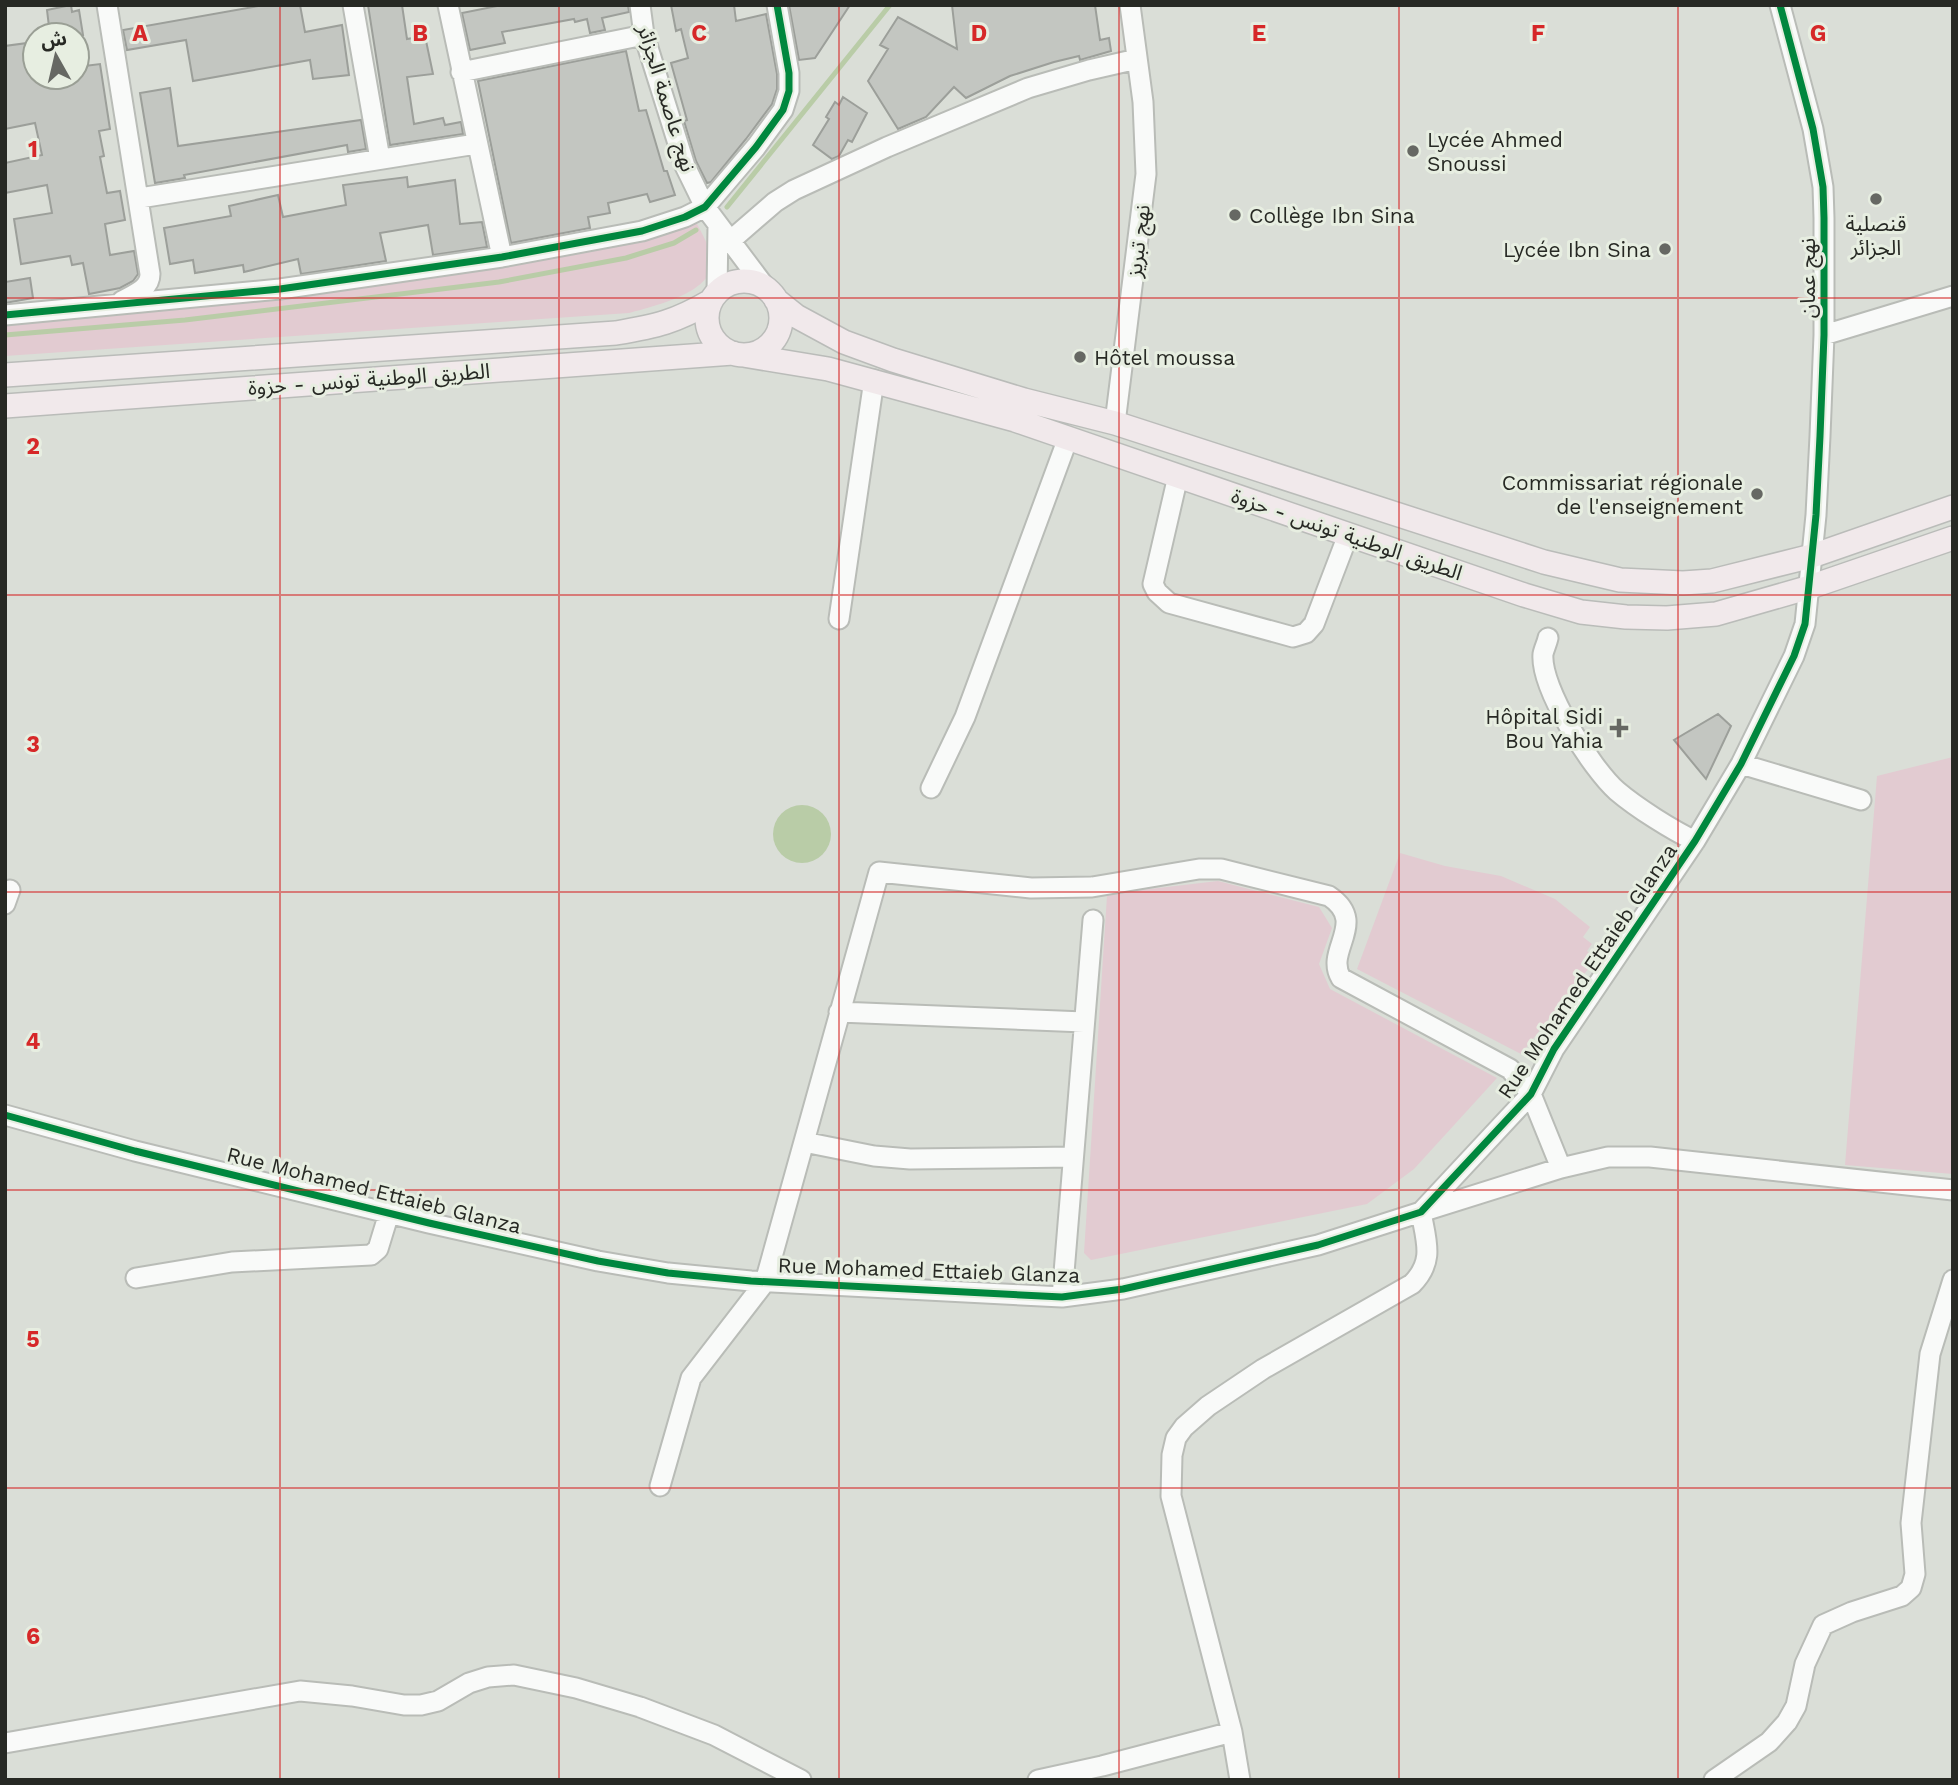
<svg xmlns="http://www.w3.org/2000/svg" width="1958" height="1785" font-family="'Work Sans','Noto Sans Arabic',sans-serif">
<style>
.green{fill:#e2cbd1}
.water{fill:#b9cca7}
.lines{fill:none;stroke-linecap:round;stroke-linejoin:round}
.stream{stroke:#b9cca7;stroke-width:5}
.building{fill:#c3c6c1;stroke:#9c9f9a;stroke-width:2}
.minor-casing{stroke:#b9bcb7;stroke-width:23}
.major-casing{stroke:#babcb9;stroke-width:26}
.minor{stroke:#f9faf9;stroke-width:19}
.major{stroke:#f1e9eb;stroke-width:23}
.cycleway-casing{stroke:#e7eee1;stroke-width:11}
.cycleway{stroke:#00873e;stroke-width:7}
.grid{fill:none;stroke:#d62828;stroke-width:2;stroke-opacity:0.55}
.poi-dot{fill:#666863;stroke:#e7eee1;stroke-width:2.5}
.labels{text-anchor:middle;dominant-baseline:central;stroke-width:6;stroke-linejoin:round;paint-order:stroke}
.street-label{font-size:21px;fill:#272924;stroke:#e7eee1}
.poi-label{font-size:21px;fill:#272924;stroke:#e7eee1;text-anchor:start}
.grid-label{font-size:23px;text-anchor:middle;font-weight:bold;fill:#d62828;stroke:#e7eee1;stroke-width:6;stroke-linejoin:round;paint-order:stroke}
</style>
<rect width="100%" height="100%" fill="#daded7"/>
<path class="green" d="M693,216c7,15 21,35 18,51 -4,27 -60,40 -82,46l-624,43v-36l139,-8 180,-23z
M1953,757v417l-108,-9 32,-389z
M1400,853l45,13 56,10 54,23 35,28 -7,10 9,7 -5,7 10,7 -76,96 -164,-85z
M1218,881l101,26 13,21 -13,36 11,25 167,89 -83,91 -47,35 -276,56 -7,-7 23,-357 26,-5z"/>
<path class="water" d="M773 834a29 29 0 1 1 58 0a29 29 0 1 1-58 0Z"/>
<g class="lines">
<path class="stream" d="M727,207l163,-202
M5,335l180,-15 314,-38 127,-24 48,-15 22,-13"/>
</g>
<path class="building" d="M71,5l1,7 7,-2 4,25h-33l-3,-25z
M264,5h36l5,27 37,-7 7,50 -36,4 -3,-19 -117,21 -7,-41 -59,10 -4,-20z
M368,5h34l5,34 18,-3 8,38 -26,3 7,47 29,-6 2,7 16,-3 2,12 -73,11z
M502,5h126l1,7 -27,6 3,12 -15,3 -3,-14 -12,3 -1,-3 -72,13 3,11 -35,7 -8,-37z
M671,5h63l2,16 30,-7 11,60v15l-5,15 -26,35 -35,43 -4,1 -11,-22 -12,-40 3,-1 -16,-57 17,-5 -7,-29 -5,2z
M789,5h61l-35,53 -16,2z
M952,5h143l5,35 9,-2 2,13 -31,9 -1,-4 -25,6 -44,14 -44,22 -12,-11 -28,30 -28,12 -30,-48 20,-32 -8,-4 18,-28 59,32z
M35,42v35h42v-10l23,-3 10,65 -11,2 5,25 -4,1 7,36 13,-2 5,29 -20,4 5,31 24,-4 4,23 -5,7 -13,7 -31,6 -6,-31 -11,2 -2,-9 -49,8 -7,-45 38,-6 -5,-28 -42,8v-30l37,-8 -7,-32 -30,6v-83z
M626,51l13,60 7,-1 18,61h3l8,24 -25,7 -3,-8 -39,9 2,10 -22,4 2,11 -79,15 -33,-162z
M170,88l8,58 183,-26 5,29 -18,3 -1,-7 -163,30 1,3 -30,5 -15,-90z
M843,97l24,16 -15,29 -4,-2 -9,16 -7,3 -19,-14 16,-26 -3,-2 9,-15 4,3z
M407,177l1,10 47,-7 5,44 22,-2 5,25 -54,8 -5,-30 -48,8 6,28 -85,13 -3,-15 -54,13 -1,-7 -48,8 -2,-13 -23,4 -6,-36 67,-12 -2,-10 49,-11 5,22 63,-12 -3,-20z
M30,278l3,20 -28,5v-21z
M1718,714l13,12 -25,53 -32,-39z"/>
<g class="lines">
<g class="minor-casing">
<path id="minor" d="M107,5l43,269c0,15 -16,20 -28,27
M353,5l27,154
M448,5l54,252
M640,5l4,30 41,131 20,41 60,80
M461,72l183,-37
M140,198l336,-54
M730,241l45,-39 19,-12 93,-43 141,-59 61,-18 48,-11
M717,293l1,-68
M5,315l275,-26 222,-32 140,-26 43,-14 20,-10 51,-60 27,-37 6,-19v-18l-12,-68
M1824,335l129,-39
M1115,423l31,-249 -3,-72 -13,-97
M1178,476l-25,108 4,8 12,11 124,34 13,-4 8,-9 34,-89
M839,619l35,-239
M1548,638c-1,5 -4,11 -5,16 -3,34 49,115 74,137 20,17 55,39 78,50
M1741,764l120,36
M931,788l34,-71 103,-279
M5,904l5,-14
M839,1012l245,10
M5,1115l130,36 294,72 169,38 70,12 83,8 311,16 61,-8 195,-44 103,-33 110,-118 23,-45 141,-208 46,-77 53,-108 11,-32 11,-109 4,-79 4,-101v-117l-1,-31 -10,-58 -33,-124
M804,1142l70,14 36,3 163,-2
M136,1278l96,-16 139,-7 7,-6 11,-36
M1062,1297l31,-377
M660,1486l31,-108 74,-96 114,-410 152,16 61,-1 107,-18h22l108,27c40,27 -5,54 12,82l169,91 21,25 30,74
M1232,1732l8,48
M5,1743l295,-52 52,5 52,9h17l17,-4 31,-18 19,-6 26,-2 62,13 64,19 74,28 87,45
M1038,1780l64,-14 130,-34 -61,-236 1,-41 4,-17 8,-11 24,-21 55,-37 149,-85c23,-23 14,-43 9,-72l140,-44 47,-11h42l303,33
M1714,1780l55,-38 18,-20 9,-16 9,-42 18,-39 29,-13 50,-16 9,-8 4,-14 -4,-51 19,-169 23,-74"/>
</g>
<g class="major-casing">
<path id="major" d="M707 318a37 37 0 1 1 74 0a37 37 0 1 1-74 0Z
M776,300l20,16 48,26 49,18 131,40 91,23 429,139 76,18 63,3 29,-2 100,-25 141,-49
M743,355l85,14 187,51 509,175 57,17 45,5 41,1 49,-4 94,-27 143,-49
M5,375l611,-42c41,-7 59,-11 95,-32
M5,406l728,-53"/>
</g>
<use href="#minor" class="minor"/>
<use href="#major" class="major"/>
<g class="cycleway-casing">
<path id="cycleway" d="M5,315l275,-26 222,-32 140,-26 43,-14 20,-10 51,-60 27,-37 6,-19v-18l-12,-68
M5,1115l130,36 294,72 169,38 70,12 83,8 311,16 61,-8 195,-44 103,-33 110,-118 23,-45 141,-208 46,-77 53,-108 11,-32 11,-109 4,-79 4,-101v-117l-1,-31 -10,-58 -33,-124"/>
</g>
<use href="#cycleway" class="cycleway"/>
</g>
<path class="grid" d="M280,5v1775M559,5v1775M839,5v1775M1119,5v1775M1399,5v1775M1678,5v1775M5,298h1948M5,595h1948M5,892h1948M5,1190h1948M5,1488h1948"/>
<g class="poi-dot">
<circle cx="1413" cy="151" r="7"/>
<circle cx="1876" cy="199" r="7"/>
<circle cx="1235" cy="215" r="7"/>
<circle cx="1665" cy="249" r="7"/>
<circle cx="1080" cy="357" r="7"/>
<circle cx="1757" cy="494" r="7"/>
<path d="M1615.5 717.5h7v7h7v7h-7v7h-7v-7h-7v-7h7z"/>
</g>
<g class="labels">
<g class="street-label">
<text transform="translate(667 98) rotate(73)">نهج عاصمة الجزائر</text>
<text transform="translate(1138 241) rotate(-83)">نهج تبريز</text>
<text transform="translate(1807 278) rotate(-90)">نهج عمان</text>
<text transform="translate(369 379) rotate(-4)">الطريق الوطنية تونس - حزوة</text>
<text transform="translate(1347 534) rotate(19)">الطريق الوطنية تونس - حزوة</text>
<text transform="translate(1587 971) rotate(-56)">Rue Mohamed Ettaieb Glanza</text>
<text transform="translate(374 1190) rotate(14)">Rue Mohamed Ettaieb Glanza</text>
<text transform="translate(929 1270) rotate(2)">Rue Mohamed Ettaieb Glanza</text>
</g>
<g class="poi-label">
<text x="1427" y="139">Lycée Ahmed<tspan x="1427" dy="24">Snoussi</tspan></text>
<text x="1249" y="215">Collège Ibn Sina</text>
<text x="1876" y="223" text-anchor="middle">قنصلية<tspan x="1876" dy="24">الجزائر</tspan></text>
<text x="1651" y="249" text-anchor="end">Lycée Ibn Sina</text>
<text x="1094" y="357">Hôtel moussa</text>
<text x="1743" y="482" text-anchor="end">Commissariat régionale<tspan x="1743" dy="24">de l'enseignement</tspan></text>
<text x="1603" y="716" text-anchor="end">Hôpital Sidi<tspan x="1603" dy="24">Bou Yahia</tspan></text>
</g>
</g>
<g class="grid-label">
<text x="140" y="41">A</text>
<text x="420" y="41">B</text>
<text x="699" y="41">C</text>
<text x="979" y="41">D</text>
<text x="1259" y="41">E</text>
<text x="1538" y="41">F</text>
<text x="1818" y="41">G</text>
<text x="33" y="157">1</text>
<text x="33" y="454">2</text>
<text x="33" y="752">3</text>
<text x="33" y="1049">4</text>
<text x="33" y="1347">5</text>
<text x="33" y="1644">6</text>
</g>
<rect width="1958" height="1785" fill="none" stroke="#272924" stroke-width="14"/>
<g transform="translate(56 56) rotate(352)"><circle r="33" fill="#e7eee1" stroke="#9a9f95" stroke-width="2"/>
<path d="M0-5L12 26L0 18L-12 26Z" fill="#666863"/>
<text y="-10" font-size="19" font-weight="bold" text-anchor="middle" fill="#272924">ش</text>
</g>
</svg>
